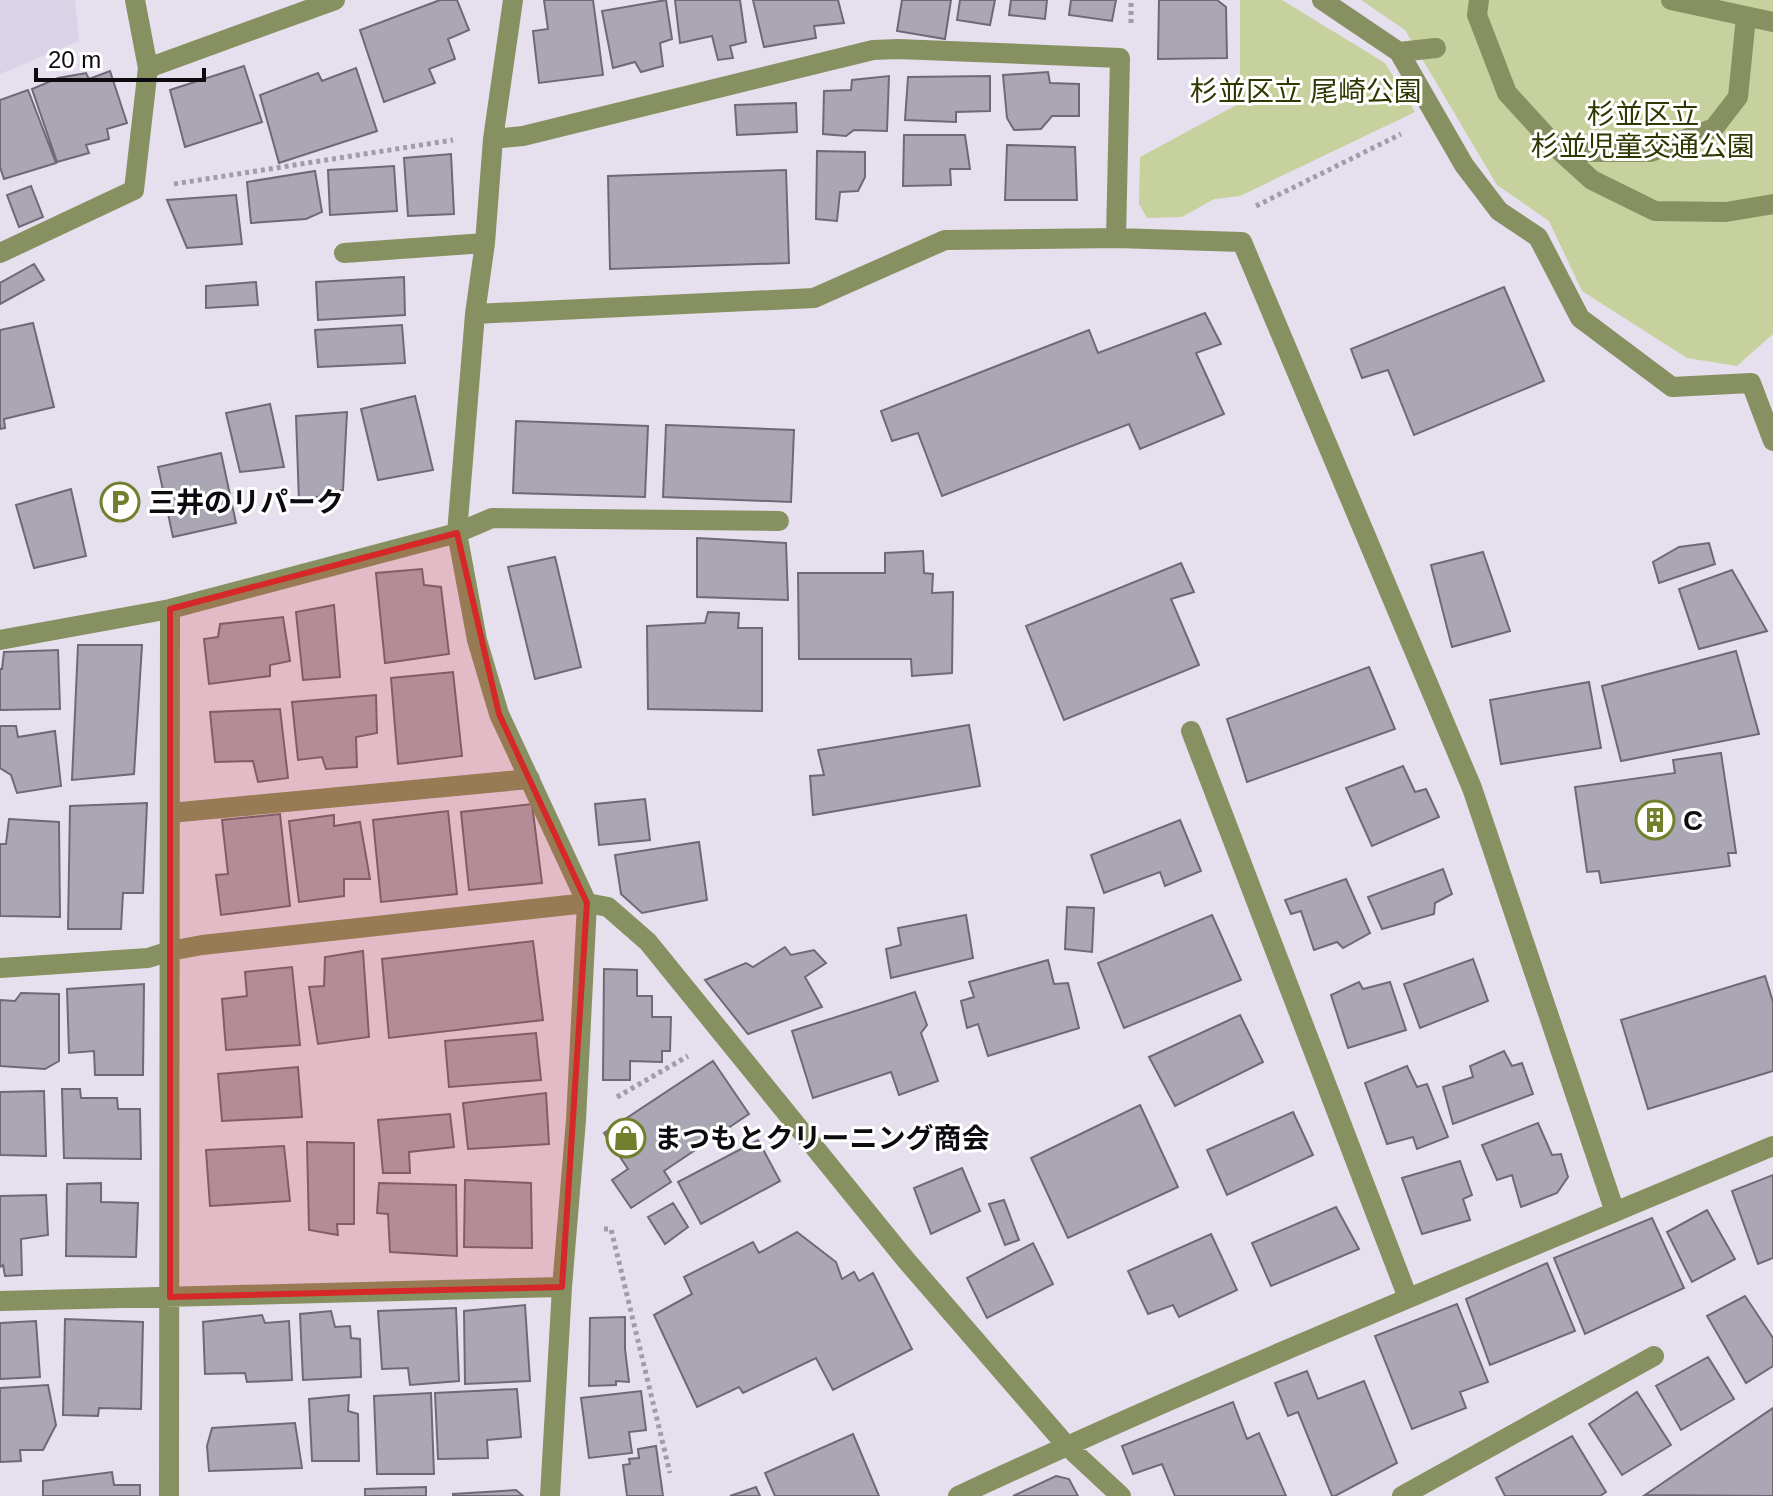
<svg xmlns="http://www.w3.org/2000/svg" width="1773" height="1496" font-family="Helvetica,'Noto Sans JP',sans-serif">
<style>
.built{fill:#dad2e7}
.green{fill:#c6d19d}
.building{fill:#aba6b3;stroke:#6e6975;stroke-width:2}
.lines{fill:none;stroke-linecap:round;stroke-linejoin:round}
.path{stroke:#a19ca7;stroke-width:5;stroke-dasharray:4 4;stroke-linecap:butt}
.minor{stroke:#879060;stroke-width:20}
.marked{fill:#d62828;fill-opacity:0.2;stroke:#d62828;stroke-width:6;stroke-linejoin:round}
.labels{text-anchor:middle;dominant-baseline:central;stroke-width:6;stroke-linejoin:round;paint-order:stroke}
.park-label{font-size:28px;fill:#303700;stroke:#fff}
.poi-label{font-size:28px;font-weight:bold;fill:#0d0b10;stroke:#fff;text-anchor:start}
</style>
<rect width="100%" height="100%" fill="#e6e0ee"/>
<path class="built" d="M0,0h75l4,41 -79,33z"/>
<path class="green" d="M1240,0h42l103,63 30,49 -175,84 -26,3 -32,18 -35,1 -8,-14 1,-47 100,-54z
M1361,0h412v334l-36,32 -50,-8 -105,-67 -33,-70 -52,-36 -92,-155z"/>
<path class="building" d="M440,0h17l12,30 -21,9 7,20 -26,10 6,14 -51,19 -24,-72z
M544,0h49l10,75 -64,8 -6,-52 15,-2z
M666,0l6,39 -12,4 3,23 -22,6 -6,-10 -22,6 -11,-57z
M675,0h65l6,42 -16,4 3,12 -15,2 -6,-24 -32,7z
M753,0h85l6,23 -30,3 2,12 -52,9z
M902,0h49l-6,39 -48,-8z
M960,0h35l-5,25 -33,-5z
M1011,0h36l-2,19 -36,-4z
M1071,0h45l-4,21 -43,-6z
M1159,0h58l9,7 1,51 -69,1z
M244,66l18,56 -77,25 -15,-57z
M356,68l21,63 -98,32 -19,-68 58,-22 4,8z
M110,71l17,52 -20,6 2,10 -23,6 3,8 -32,9 -25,-73 26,-11 28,-5 3,6z
M1048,72l2,11 29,1v32h-27l-11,13 -27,1 -7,-12 -4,-43z
M889,76l-2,55 -33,-1 -8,6 -23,-2 1,-43 27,-1 1,-10z
M990,76v35l-34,1v10l-51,-2 3,-43z
M28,90l28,73 -52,16 -4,-12v-67z
M796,103l1,29 -60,3 -2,-30z
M904,135h61l5,34h-20l1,16 -48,1z
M1007,145l68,2 2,53h-72z
M817,151l48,1v25l-7,14 -18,1 -3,29 -21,-2z
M451,154l3,60 -46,2 -4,-58z
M394,166l3,45 -67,4 -2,-45z
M786,170l3,93 -179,6 -2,-93z
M315,171l7,41 -16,7 -55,4 -4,-41z
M31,186l12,31 -24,10 -12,-32z
M236,195l6,49 -55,4 -20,-48z
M34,264l10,16 -44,24v-21z
M404,277l1,38 -87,5 -2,-38z
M256,282l2,23 -52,3v-22z
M1504,287l40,94 -130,54 -26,-65 -26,8 -11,-29z
M1205,313l16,31 -25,9 28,61 -84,35 -11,-25 -187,72 -24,-63 -26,8 -11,-30 208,-81 9,23z
M33,323l21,84 -50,12 1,9 -5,1v-99z
M402,325l3,38 -87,4 -3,-37z
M415,396l18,74 -55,10 -17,-71z
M270,404l14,63 -44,5 -14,-59z
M347,412l-4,78 -44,12 -3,-86z
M516,421l132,5 -3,71 -132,-4z
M666,425l128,5 -3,72 -128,-5z
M221,453l15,70 -63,14 -15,-70z
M71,489l15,67 -52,12 -18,-63z
M697,538l89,5 2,57 -91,-3z
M1709,543l6,21 -56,19 -6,-21 26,-15z
M923,551l1,22 9,1 -1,19 21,-1 -1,81 -40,3 -1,-17h-112l-1,-86h87v-20z
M1483,552l27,79 -58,16 -21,-82z
M555,557l26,110 -46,12 -27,-112z
M1181,563l13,29 -23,7 28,66 -135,55 -38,-94z
M422,569l2,16 17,2 8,67 -64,9 -9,-90z
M1732,570l35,61 -68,18 -20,-60z
M334,605l6,72 -37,3 -7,-68z
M708,612l31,1 -1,15h24v83l-114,-2 -1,-83 58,-3z
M283,617l7,44 -20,4v11l-61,8 -5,-45 14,-2 2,-13z
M78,645h64l-8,129 -62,6z
M58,650l2,59 -60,1v-41h2l2,-17z
M1736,651l23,83 -138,27 -19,-75z
M1369,667l26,62 -148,53 -20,-63z
M453,672l9,84 -64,8 -7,-86z
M1589,682l12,66 -100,16 -11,-64z
M376,695l1,38 -21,4 1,30 -31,2 -4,-12 -24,3 -6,-58z
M280,709l8,69 -30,4 -5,-21 -38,1 -5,-50z
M969,725l11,61 -167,29 -3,-39 14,-1 -6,-25z
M0,726h16l2,11 37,-6 6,55 -44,7 -6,-18 -11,-7z
M1721,753l15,100h-8l2,13 -129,17 -2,-12 -12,1 -12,-85 100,-14 -2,-13z
M1403,766l12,26 11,-3 13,28 -67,29 -26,-58z
M645,799l5,41 -51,5 -4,-41z
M147,803l-4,90h-20l-2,36h-53l2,-123z
M532,804l10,79 -73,7 -8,-78z
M448,811l9,83 -76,8 -8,-82z
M280,814l10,92 -69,9 -5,-40 12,-1 -6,-54z
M334,815v11l26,-4 10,57h-26v17l-45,6 -10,-81z
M9,819l50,3 1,95 -60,-1v-72h6z
M1180,820l21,51 -36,15 -5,-14 -56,21 -13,-38z
M699,842l8,58 -65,13 -21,-19 -6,-39z
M1443,869l9,25 -17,9 -1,11 -52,15 -14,-32z
M1346,879l24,54 -27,15 -6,-6 -23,8 -13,-39 -10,3 -6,-14z
M1067,907l27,1 -2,44 -27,-3z
M966,915l7,43 -82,20 -5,-29 15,-4 -3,-17z
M1212,915l29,65 -117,48 -26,-65z
M533,941l10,79 -154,18 -7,-79z
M785,947l6,8 23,-5 12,13 -21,14 17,30 -74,27 -43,-54 41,-17 7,4z
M363,951l6,86 -51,7 -9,-57 15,-1 1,-29z
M1473,959l15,42 -68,27 -16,-44z
M1048,960l6,24 14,-1 11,45 -91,28 -10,-32 -11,4 -6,-27 13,-4 -5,-15z
M292,967l8,78 -74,5 -4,-51 25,-3 -2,-24z
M604,969l33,1v26h15v21h19l-1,34h-8v11l-32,-1v19h-27z
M1765,976l8,26v69l-125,38 -27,-89z
M1359,982l4,7 27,-7 16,48 -58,18 -17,-53z
M144,984l-1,91h-48l-1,-24 -25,2 -2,-64z
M915,992l12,33 -6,8 17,48 -39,14 -8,-23 -78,26 -21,-67z
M21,993l38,1v67l-14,8 -45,-3v-66l15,1z
M1240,1015l23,47 -88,44 -26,-49z
M536,1033l5,47 -92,7 -4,-46z
M1504,1051l8,15 10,-3 11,31 -80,30 -10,-37 30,-10 -3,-11z
M713,1061l36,53 -85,57 7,11 -40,26 -19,-28 16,-11 -24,-36z
M1407,1066l10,21 10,-3 21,53 -31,12 -4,-12 -26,7 -22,-61z
M298,1067l4,50 -80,4 -4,-47z
M62,1089h18l1,9h36l1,11h22l1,50 -77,-1z
M44,1091l2,65 -46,-1v-63z
M546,1093l3,51 -81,5 -5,-46z
M1140,1105l38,82 -110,51 -37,-80z
M1293,1112l20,43 -86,40 -20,-45z
M450,1114l4,33 -45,5 1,21h-27l-5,-53z
M1538,1123l14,32 9,-1 7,23 -11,16 -36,14 -9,-32 -15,5 -15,-35z
M758,1140l22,41 -79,43 -23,-42z
M307,1142l47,1v81h-17l1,11 -29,-5z
M284,1146l6,55 -80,5 -4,-56z
M1460,1161l12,34 -9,4 7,21 -48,14 -20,-56z
M962,1168l18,43 -49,23 -17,-46z
M1773,1175v83l-15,6 -26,-73z
M465,1180l66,3 1,65 -68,-1z
M101,1183v19l37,1 -2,54 -70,-1 1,-72z
M379,1183l77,2 1,71 -67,-4 -2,-38 -11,-1z
M46,1195l2,40 -27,4 1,36 -17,1 -2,-11 -3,2v-71z
M1004,1200l15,40 -14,5 -16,-41z
M673,1203l15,24 -23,17 -17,-27z
M1336,1207l23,42 -88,37 -19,-43z
M1707,1210l28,49 -43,23 -25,-50z
M1652,1218l32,70 -99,46 -31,-76z
M797,1232l39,30 6,17 12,-7 5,9 14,-8 39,76 -79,41 -17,-32 -73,35 -4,-6 -42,20 -43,-92 38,-21 -8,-17 69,-35 6,11z
M1211,1234l26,56 -58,27 -6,-12 -25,9 -20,-43z
M1033,1243l20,41 -66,34 -20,-40z
M1547,1263l28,68 -85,34 -24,-66z
M1745,1296l28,42v28l-27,17 -39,-67z
M1457,1304l31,78 -28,10 6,16 -54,21 -37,-93z
M525,1305l5,76 -65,3 -1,-73z
M456,1308l3,73 -49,4 -2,-17 -26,1 -4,-58z
M331,1311l4,16 15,-1 1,12 9,1 1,38 -58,3 -3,-66z
M262,1315l3,8 24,-2 3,59 -45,2 -2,-9 -40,1 -2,-52z
M625,1317v32l4,33 -13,-1v4l-27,1 1,-68z
M65,1319l78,3 -2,87 -42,-1 -1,8 -35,-1z
M36,1321l4,56 -40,2v-56z
M1708,1357l26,42 -53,31 -25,-44z
M1307,1371l11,28 46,-18 33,82 -62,33h-3l-34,-84 -10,4 -13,-33z
M48,1385l8,40 -13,25h-23l1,11 -21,1v-74z
M517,1389l4,48 -34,3 1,18 -50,1 -3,-66z
M641,1391l5,39 -17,2 3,21 -43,5 -8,-60z
M1637,1392l34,53 -49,30 -33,-51z
M431,1393l3,81h-57l-3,-78z
M349,1395l-1,16 10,3 1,47h-47l-3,-62z
M1233,1402l14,37 12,-6 27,63h-111l-13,-32 -29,10 -11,-28z
M1773,1408v88l-128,-1z
M295,1423l7,45 -93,3 -2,-25 5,-18z
M853,1434l26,62h-104l-10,-23z
M1572,1436l34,56 -6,4h-95l-9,-18z
M656,1446l7,50h-36l-4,-31 7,-1 -1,-5 10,-1 -1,-9z
M112,1472l2,13h26v11h-97v-15z
M1056,1476l13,3 9,17h-65z
M426,1487v9h-61v-7z
M756,1487l4,9h-30z
M516,1490l7,6h-70v-2z"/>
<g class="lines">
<path class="path" d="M1131,23v-23
M174,184l279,-44
M1256,206l145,-72
M617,1097l71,-41
M604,1229h7l59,244"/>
<path class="minor" d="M513,0l-20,139 -8,104 -10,71 -18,219 20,107 22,74 88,189 -11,217 -14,167 -12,209
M1322,0l77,52 65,113 35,46 39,26 42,81 92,69 79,-4 22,58
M1479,0l-2,15 30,78 54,59 31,28 63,31 71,1 47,-8
M1671,0l102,22
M1399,52l37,-4
M148,68l187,-68
M493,139l30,-3 350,-86 25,-1 222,9 -4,180
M1561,152h90l63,-24 24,-31 8,-80
M0,253l134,-63 14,-122 -13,-68
M344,253l141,-10
M475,314l339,-16 131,-58 171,-2 126,4 230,546 143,424
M0,640l170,-31 287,-76 35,-15 287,3
M1191,731l217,567
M170,813l360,-34
M0,968l148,-10 22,-7 32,-6 385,-42 21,4 40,35 258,318 160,185 55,51
M0,1301l562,-14
M169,1496l1,-887
M958,1496c268,-125 543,-236 815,-350
M1402,1496l252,-140"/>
</g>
<path class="marked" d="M457,533l42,181 88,189 -25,384 -392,10v-688z"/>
<defs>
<g id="parking-ring" transform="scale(2)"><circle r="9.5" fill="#fff" stroke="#727f2d" stroke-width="1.5"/><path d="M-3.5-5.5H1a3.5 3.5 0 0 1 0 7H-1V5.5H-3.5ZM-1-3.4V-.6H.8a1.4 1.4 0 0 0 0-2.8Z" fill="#727f2d"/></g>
<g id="building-ring" transform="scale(2)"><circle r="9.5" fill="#fff" stroke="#727f2d" stroke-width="1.5"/><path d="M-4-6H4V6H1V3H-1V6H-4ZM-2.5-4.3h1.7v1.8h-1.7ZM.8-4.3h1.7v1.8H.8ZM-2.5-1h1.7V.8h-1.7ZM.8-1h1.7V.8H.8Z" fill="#727f2d"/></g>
<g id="shop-ring" transform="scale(2)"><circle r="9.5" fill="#fff" stroke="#727f2d" stroke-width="1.5"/><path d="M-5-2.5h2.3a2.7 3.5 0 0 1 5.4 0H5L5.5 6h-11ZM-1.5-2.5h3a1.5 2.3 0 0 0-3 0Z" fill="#727f2d"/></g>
</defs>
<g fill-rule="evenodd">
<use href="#parking-ring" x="120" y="502"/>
<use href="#building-ring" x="1655" y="820"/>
<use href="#shop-ring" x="626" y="1138"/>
</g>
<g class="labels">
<g class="park-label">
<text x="1306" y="91">杉並区立 尾崎公園</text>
<text x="1643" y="114">杉並区立<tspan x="1643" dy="32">杉並児童交通公園</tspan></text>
</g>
<g class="poi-label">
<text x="148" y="502">三井のリパーク</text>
<text x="1683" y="820">C</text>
<text x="654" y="1138">まつもとクリーニング商会</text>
</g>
</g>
<path d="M36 68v12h168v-12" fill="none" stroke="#0d0b10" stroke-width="4"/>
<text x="48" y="68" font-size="24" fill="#0d0b10" stroke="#ffffff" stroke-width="6" paint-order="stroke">20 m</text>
</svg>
